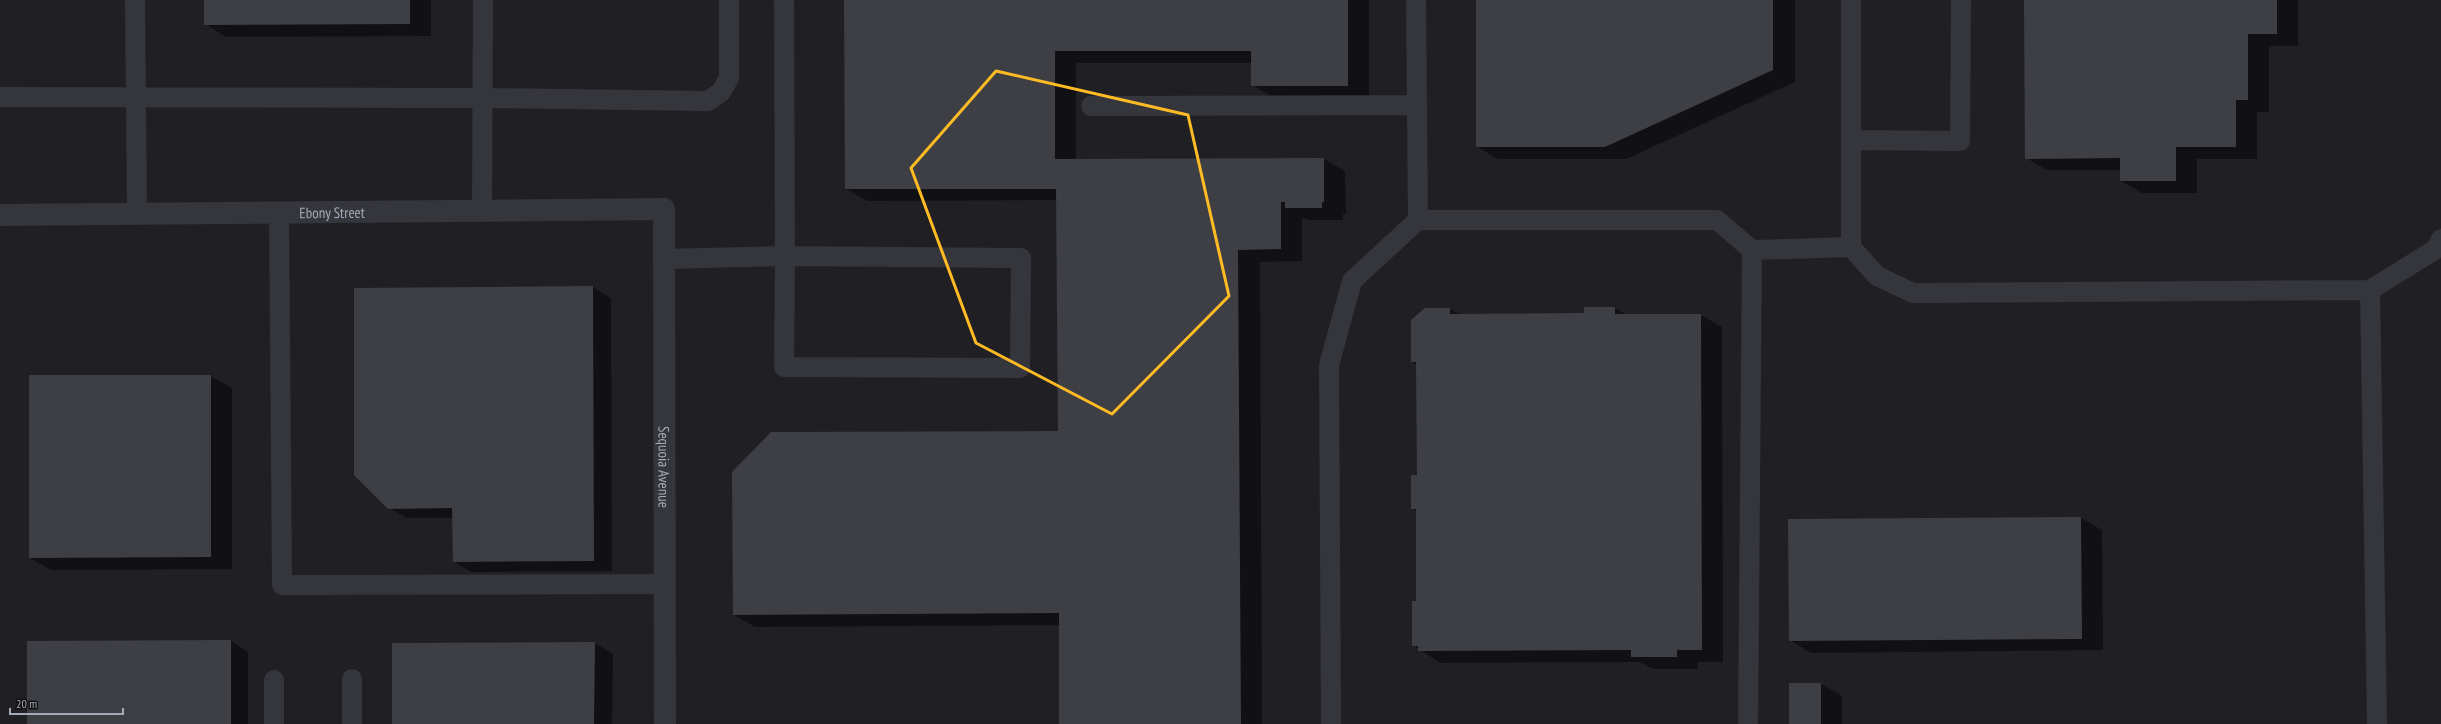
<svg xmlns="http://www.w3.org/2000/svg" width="2441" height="724" font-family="'PT Sans Narrow',sans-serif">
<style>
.built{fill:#202024}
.shadow{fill:#0007}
.building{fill:#3e3f44}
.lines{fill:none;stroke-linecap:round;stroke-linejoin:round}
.service{stroke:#35363c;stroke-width:20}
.minor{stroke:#35363c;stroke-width:22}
.marked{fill:none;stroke:#ffbb24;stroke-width:3;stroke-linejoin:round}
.labels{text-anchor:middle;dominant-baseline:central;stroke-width:4;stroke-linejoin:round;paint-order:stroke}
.street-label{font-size:15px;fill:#a5aab8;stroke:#100f12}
</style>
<rect width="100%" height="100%" fill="#141417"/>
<path class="built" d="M0,0h2441v724h-2441z"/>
<path class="shadow" d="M205,0h226v36l-205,1 -21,-13z
M845,0h524v98h-95l-22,-13v-22h-176v97l248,-1 21,12 1,43h-3v6h-35l-6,-3v44l-42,1 2,462h-202v-99l-305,2 -21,-12 325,-183 -2,-232 -190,1 -21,-12z
M1477,0h318v82l-169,77h-128l-21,-12z
M2025,0h273v46h-29v66h-12v47h-60v34h-55l-21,-12v-11h-74l-21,-12z
M593,287l18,11 1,273 -141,1 -17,-10 -1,-44h-46l-18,-10 -34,-219z
M1585,308h30l12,7h74l21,12 1,335h-25v7h-45l-12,-7 -201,1 -27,-18 4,-43v-90l-5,-4 6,-32 -1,-111 -5,-3 38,-53 11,6 124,-1z
M210,376l22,12v181l-181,1 -21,-12z
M2081,518l21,12 1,120 -292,3 -21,-13z
M231,641l17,11v72h-220z
M595,643l18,11 -1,70h-219v-80z
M1821,684l21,12v28h-52z"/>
<path class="building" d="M204,0h206v24l-206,1z
M844,0h504v86h-97v-35h-196v108l269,-1v44h-2v6h-37v-6h-4v47l-43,1 3,474h-182v-111l-326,2 -1,-143 39,-40 287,-1 -2,-242h-211z
M1476,0h297v70l-168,77h-129z
M2024,0h253v34h-29v66h-12v47h-60v34h-56v-23l-95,1z
M593,286l1,275 -141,1 -1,-54 -64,1 -34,-34v-187z
M1584,307h31v7h86l1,336h-25v7h-46v-7l-213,1v-5h-6v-45h4v-92h-5v-34h6l-1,-113h-5v-42l14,-12h25v6l134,-1z
M29,375h182v182l-182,1z
M2081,517l1,122 -293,2 -1,-122z
M231,640v84h-204v-83z
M595,642l-1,82h-202v-81z
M1789,683h32v41h-32z"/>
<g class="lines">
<path class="service" d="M135,0l2,214
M0,97l482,1 226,3 13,-9 8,-14v-78
M1091,106l326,-1
M1852,140l108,1 1,-141
M482,211l1,-211
M279,212l3,373 383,-1
M1418,220h299l35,30 -4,474
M1851,247l26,29 36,17 457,-3
M1752,250l99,-3v-247
M785,256l236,2 -1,110 -236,-1z
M665,259l120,-3 -1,-256
M352,679v45
M274,680v44
M1331,724l-2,-359 23,-84 66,-61 -2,-220
M2377,724l-7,-434 66,-41 5,-10"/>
<path class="minor" id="s1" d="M0,215l664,-6 1,515"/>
</g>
<path class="marked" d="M996,71l192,44 41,181 -117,118 -136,-71 -65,-175z"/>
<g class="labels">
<g class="street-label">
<text stroke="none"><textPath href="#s1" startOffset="332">Ebony Street</textPath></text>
<text stroke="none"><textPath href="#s1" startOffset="922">Sequoia Avenue</textPath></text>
</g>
</g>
<path d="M10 708v6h113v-6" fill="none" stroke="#a5aab8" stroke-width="2"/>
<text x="16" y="708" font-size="12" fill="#a5aab8" stroke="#100f12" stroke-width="3" paint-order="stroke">20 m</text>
</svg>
